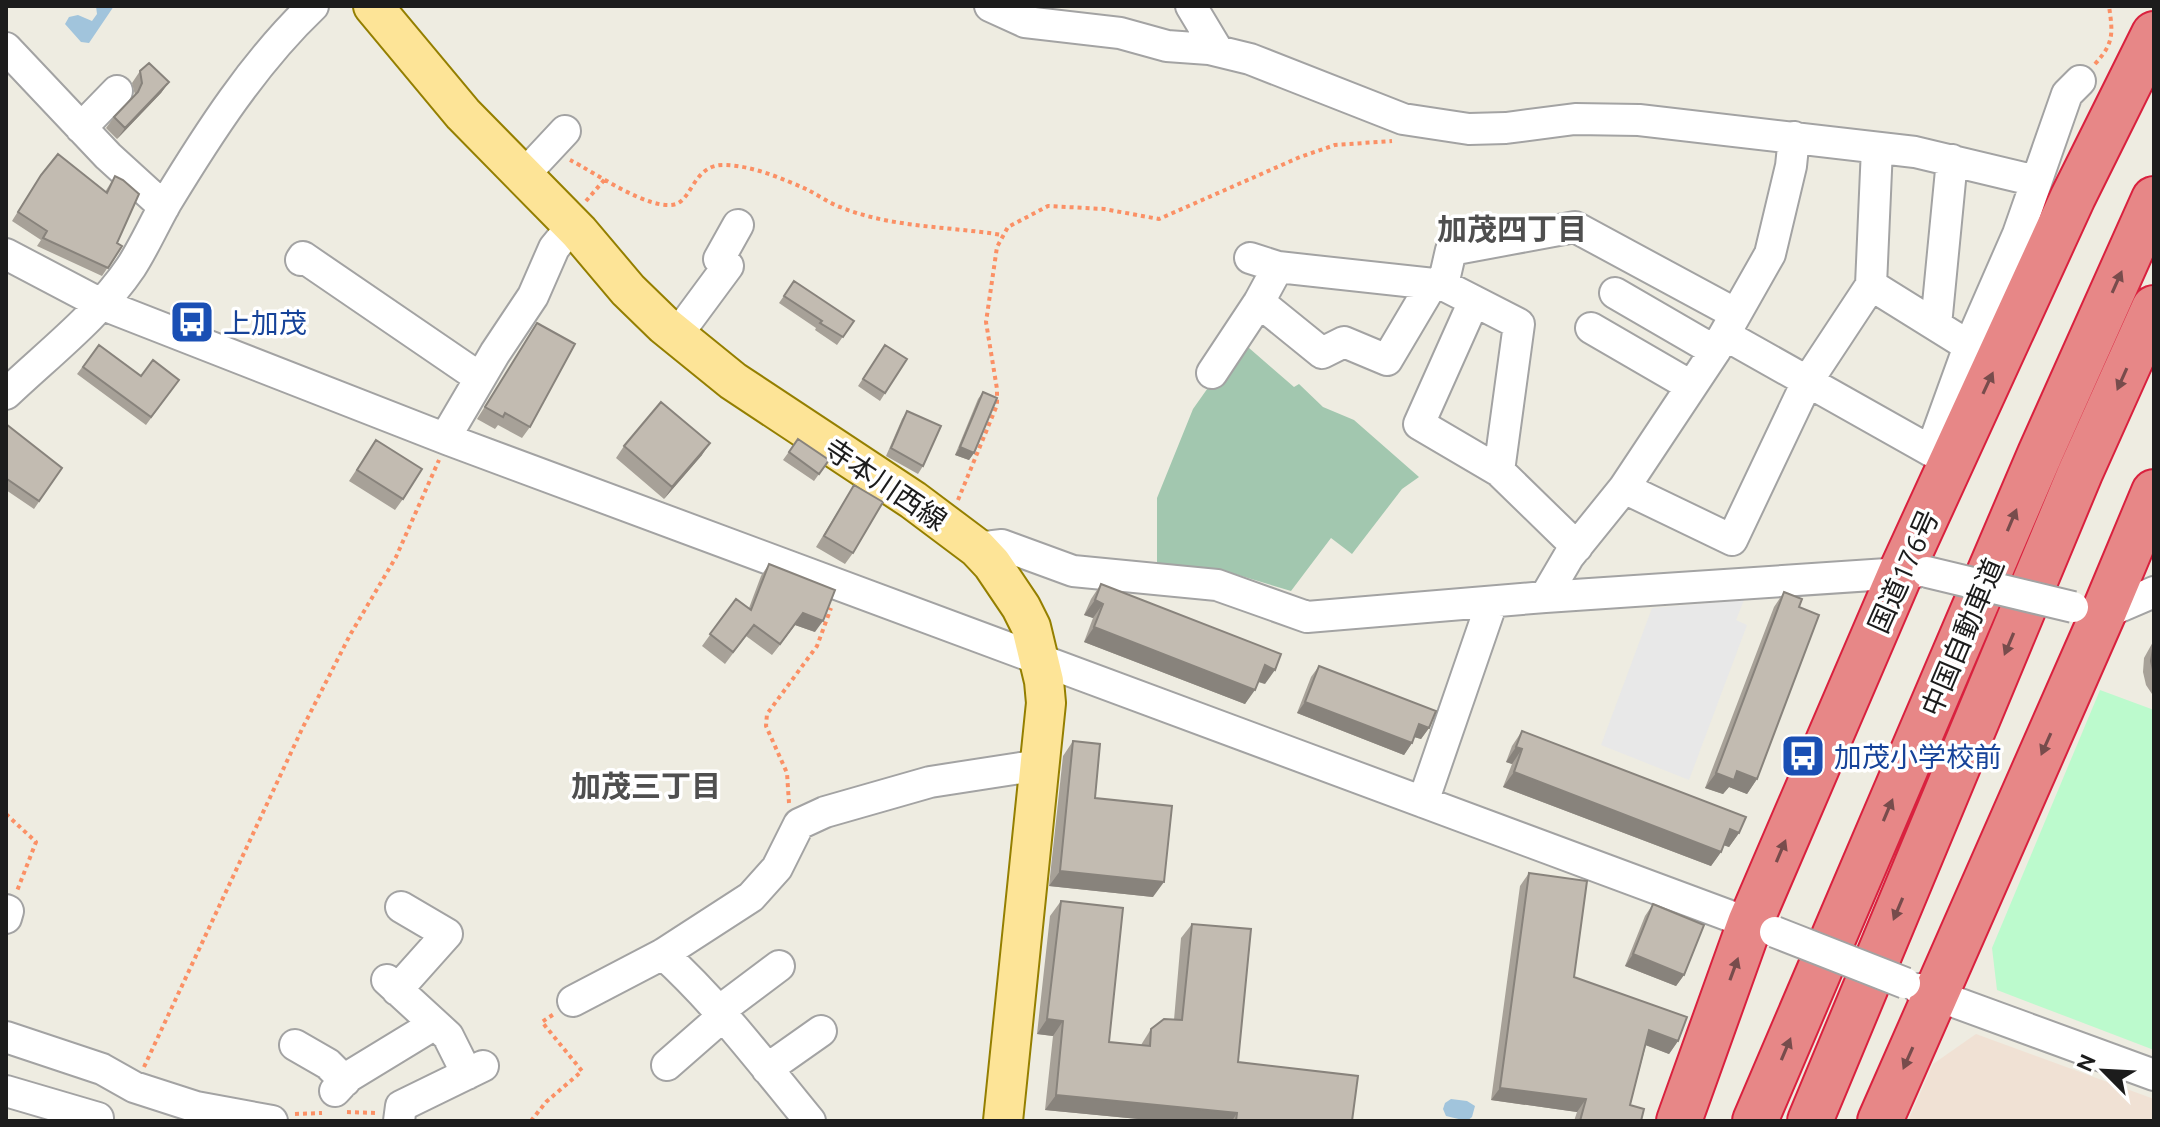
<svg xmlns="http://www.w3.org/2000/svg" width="2160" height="1127" font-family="Ubuntu,'Noto Sans JP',sans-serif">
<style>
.military{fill:#f0e1d4}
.cemetery{fill:#a2c7af}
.park{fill:#bcfacd}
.parking{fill:#e8e8e8}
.water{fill:#a1c4dc}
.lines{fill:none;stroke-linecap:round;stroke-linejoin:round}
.minor-casing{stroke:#a3a3a3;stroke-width:34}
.major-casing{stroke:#947f00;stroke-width:42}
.highway-casing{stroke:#d9213e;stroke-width:48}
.path{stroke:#fb9065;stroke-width:4;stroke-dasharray:4 4;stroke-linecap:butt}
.minor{stroke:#fff;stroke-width:30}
.major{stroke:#fde497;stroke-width:38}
.highway{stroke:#e78787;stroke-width:44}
.minor-bridge-casing{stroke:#a3a3a3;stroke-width:34;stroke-linecap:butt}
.minor-bridge{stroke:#fff;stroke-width:30}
.wall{fill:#a7a198}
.shaded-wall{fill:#88837c}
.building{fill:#c2bbb1;stroke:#88837c;stroke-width:2}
.oneway{fill:#774c4c}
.labels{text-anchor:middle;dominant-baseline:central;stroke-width:7;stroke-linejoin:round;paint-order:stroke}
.transit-label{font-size:28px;fill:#164399;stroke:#fff;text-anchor:start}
.street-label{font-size:28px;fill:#1c1c1c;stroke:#fff}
.neighbourhood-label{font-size:30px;font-weight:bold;fill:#4f4f4f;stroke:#fff}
</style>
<rect width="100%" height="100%" fill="#eeece1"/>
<path class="military" d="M1976,1034l178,65v22h-246l25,-57z"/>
<path class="cemetery" d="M1241,341l53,46 5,-3 24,23 31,13 65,57 -17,12 -50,65 -21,-16 -40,53 -66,-20 -68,-7v-66l36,-89z"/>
<path class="park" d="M2100,690l54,20v340l-157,-60 -5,-42z"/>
<path class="parking" d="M1744,600l-8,20 11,5 -58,155 -88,-35 51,-137z"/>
<path class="water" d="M96,6h18l-25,37 -8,-1 -16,-18 4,-7 9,-2 14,6 5,-7z
M1451,1099l16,2 8,5 -3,11 -5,4 -21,-5 -3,-7 2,-6z"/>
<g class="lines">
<g class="minor-casing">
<path id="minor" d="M990,6l35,16 95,11 47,13 42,3 41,10 153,60 66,10 37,-1 69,-9 64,1 276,32 121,29
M1191,6l27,45
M6,48l102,108 56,51
M81,128l36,-37
M1877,148l-6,137 98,61 49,-112 49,-140 13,-13
M522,177l43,-46
M6,254l95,50 348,136 1316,489
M1250,258l28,9
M301,260l2,-3 177,121
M1443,285l8,-35 124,-23 161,87
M1615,293l100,58
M1474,301l-55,123 80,47 78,76
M1259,302l63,51 22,-11 43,18 45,-76
M1936,325l16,-165
M1591,328l100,58
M677,335l51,-69 -9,-7 19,-34
M1725,335l206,116
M1212,373l47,-71 19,-35 165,18 76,39 -20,147
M6,394c42,-40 92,-78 125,-127 13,-20 23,-43 35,-64 42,-69 88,-141 147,-197
M449,440l-1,-7 47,-80 38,-57 21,-48 18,-22
M1948,458l-17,-7 38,-105
M1624,488l108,52 75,-158 64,-97
M977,548l25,-3 71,26 144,14 90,32 238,-20 372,-25
M1545,597l24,-41 55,-68 91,-137 55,-97 21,-88 3,-29
M2097,612l6,2 51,-22
M1423,802l69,-200
M6,910l2,1 -2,7
M663,954c55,50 100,110 147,167
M387,980l61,56 19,38
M1919,989l235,86
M397,990l50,-56 -46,-27
M573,1001l90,-47 88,-57 26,-29 22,-44 26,-12 105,-30 110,-17
M719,1011l60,-45
M6,1037l96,32 32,18 62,20 76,14
M295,1045l33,19 17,17
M667,1065l56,-49
M767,1069l54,-38
M6,1091l92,27
M335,1091l13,-14 87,-53
M399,1121l2,-15 82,-40"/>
</g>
<g class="major-casing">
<path id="major" d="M373,6l90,108 116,118 49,58 36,35 69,56 180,119 64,48 15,16 29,43 10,20 13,54 2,22 -43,418"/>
</g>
<g class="highway-casing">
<path id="highway" d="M1679,1121l71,-198 151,-351 172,-375 81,-163
M1755,1121l285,-667 114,-255
M1810,1121l270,-648 74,-165
M1880,1121l223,-507 51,-122"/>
</g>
<path class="path" d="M2095,64c19,-21 18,-30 14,-58
M570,160c24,12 80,52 106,44 17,-6 18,-41 50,-39 27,1 58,14 82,25 10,5 21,13 32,17 52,21 107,19 162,28
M586,201l19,-22
M958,500l39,-95v-16l-11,-67 11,-75 11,-20 40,-21 56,3 55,10 141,-62 35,-12 57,-4
M789,803l-2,-30 -21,-47 1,-12 50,-68 14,-38
M6,814l30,28 -19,49
M144,1067l158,-338 48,-94 46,-78 43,-97
M347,1112l31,1
M295,1114l27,-1
M531,1121l15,-19 36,-31 -40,-49 12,-8"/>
<use href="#minor" class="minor"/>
<use href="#major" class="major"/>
<use href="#highway" class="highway"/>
<g class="minor-bridge-casing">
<path id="minor-bridge" d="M1927,572l146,35
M1775,932l130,51"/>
</g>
<use href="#minor-bridge" class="minor-bridge"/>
</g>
<path class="wall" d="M140,71l29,11 -8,11 -44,46 -11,-11 8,-11 21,-22 -3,-12z
M115,176l2,67 5,3 -20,30 -65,-30 4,-6 -29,-19 23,-37 70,8z
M794,281l60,40 -17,24 -22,-15 1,-2 -37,-25z
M537,323l-7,104 -8,11 -24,-13 -3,4 -18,-10z
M99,345l42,31 38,4 -33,45 -69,-51z
M885,345l22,14 -27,42 -22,-15z
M983,392l-9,61 -5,7 -14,-5 23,-56z
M907,411l16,55 -5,8 -32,-18 16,-37z
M6,424l56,44 -28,41 -28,-19z
M798,439l31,21 -15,21 -31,-21z
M376,440l27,59 -8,11 -46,-29z
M624,446l78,9 -38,44 -48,-41z
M854,485l-1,68 -8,11 -29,-17z
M769,564l46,68 -20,-7 -23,30 -26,-19 -21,28 -23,-18 34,-47 13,9 12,-32z
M1101,584l164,100 -7,-2 -13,22 -161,-62 9,-24 -9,-3 7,-16z
M1784,592l15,15 -42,172 -10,15 -18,-7 -6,7 -18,-6 69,-181z
M2154,640v57l-8,-12 -3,-13 1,-14z
M1319,666l110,62 -8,11 -7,-2 -2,6 -8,12 -107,-42 14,-36z
M1522,731l217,102 -10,14 -5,-2 -3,7 -10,14 -208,-79 9,-23 -6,-2 6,-16z
M1073,741l22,57 58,99 -104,-11 14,-130z
M1529,873l45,104 104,64 -9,13 -23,-9 -16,60 11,16h-67l3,-9 -86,-12 29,-214z
M1061,901l48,141 32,3 10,-16 23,-9 7,-82 11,-14 46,138 114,59h-193l-114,-11 8,-74 -16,-2 13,-118z
M1653,904l31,71 -8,11 -51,-20 20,-50z"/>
<path class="shaded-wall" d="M169,82l-8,11 -44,46 8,-11z
M710,443l-8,12 -38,44 8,-12z
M960,447l14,6 -5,7 -14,-5z
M1095,600l8,4 -10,14 -9,-3z
M803,613l20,8 -8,11 -20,-7 -23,30z
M1094,627l161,63 -10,14 -161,-62z
M1265,665l10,5 -10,14 -11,-4z
M1305,702l107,41 -8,12 -107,-42z
M1419,724l10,4 -8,11 -10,-3z
M1516,747l6,2 -10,15 -6,-2z
M1737,771l20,8 -10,15 -18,-7 -6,7 -18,-6 11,-15z
M1514,772l207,80 -10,14 -208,-79z
M1730,829l9,4 -10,14 -9,-3z
M1060,871l104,11 -11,15 -104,-11z
M1633,954l51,21 -8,11 -51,-20z
M1047,1019l16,2 -10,15 -16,-2z
M1649,1030l29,11 -9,13 -29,-11z
M1500,1088l86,11 -9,13 -86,-12z
M1056,1095l181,18 -5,8h-73l-114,-11z"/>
<path class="building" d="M149,63l20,19 -44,46 -11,-11 24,-25 4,-9 -2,-12z
M58,154l49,39 8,-17 8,4 16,14 -22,49 5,3 -14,22 -65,-30 4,-7 -29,-19 23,-37z
M794,281l60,40 -11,16 -23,-14 2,-2 -38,-25z
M537,323l38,21 -45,83 -25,-14 -2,4 -18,-10z
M99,345l42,31 12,-16 26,20 -28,37 -68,-50z
M885,345l22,14 -22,34 -22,-14z
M983,392l14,6 -23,55 -14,-6z
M661,402l49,41 -38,44 -48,-41z
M907,411l34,15 -18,40 -32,-18z
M6,424l56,44 -23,33 -32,-22 -1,1z
M798,439l31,21 -10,14 -30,-22z
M376,440l46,29 -19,30 -46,-29z
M854,485l29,17 -30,51 -29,-17z
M769,564l66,26 -12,31 -20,-8 -23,31 -26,-19 -21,27 -23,-18 26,-35 15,11z
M1101,584l180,70 -6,16 -10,-5 -10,25 -161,-63 9,-23 -8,-4z
M1784,592l18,7 -3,8 20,8 -62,164 -20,-8 -3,9 -18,-7z
M2154,643v31l-3,-13z
M1319,666l117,45 -7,17 -10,-4 -7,19 -107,-41z
M1522,731l224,86 -7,16 -9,-4 -9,23 -207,-80 8,-23 -6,-2z
M1073,741l27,3 -5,54 77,8 -8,76 -104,-11z
M1529,873l58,8 -13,96 113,40 -9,24 -29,-11 -19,75 14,4 -3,12h-61l6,-22 -86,-11z
M1061,901l62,7 -14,134 41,4 1,-17 13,-10 18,1 10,-96 59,5 -13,133 120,14 -6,45h-116l1,-8 -181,-18 7,-74 -16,-2z
M1653,904l51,21 -20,50 -51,-21z"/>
<defs><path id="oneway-solid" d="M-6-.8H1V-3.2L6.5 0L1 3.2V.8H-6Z" transform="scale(2)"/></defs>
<g class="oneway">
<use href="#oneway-solid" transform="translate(2117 282) rotate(-66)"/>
<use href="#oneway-solid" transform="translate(2122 379) rotate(114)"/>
<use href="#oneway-solid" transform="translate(1988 383) rotate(-65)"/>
<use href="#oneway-solid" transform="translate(2012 520) rotate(-67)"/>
<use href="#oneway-solid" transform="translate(2009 644) rotate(113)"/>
<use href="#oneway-solid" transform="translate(2046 744) rotate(114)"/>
<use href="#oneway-solid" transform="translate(1888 810) rotate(-67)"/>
<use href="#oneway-solid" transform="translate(1781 851) rotate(-67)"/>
<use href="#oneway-solid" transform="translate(1898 909) rotate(113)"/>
<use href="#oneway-solid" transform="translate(1734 969) rotate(-70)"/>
<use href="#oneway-solid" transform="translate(1786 1049) rotate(-67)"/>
<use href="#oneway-solid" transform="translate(1908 1058) rotate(114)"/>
</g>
<defs>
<g id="bus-square" transform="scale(2.3)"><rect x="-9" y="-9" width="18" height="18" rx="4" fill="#1a4fb4" stroke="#fff"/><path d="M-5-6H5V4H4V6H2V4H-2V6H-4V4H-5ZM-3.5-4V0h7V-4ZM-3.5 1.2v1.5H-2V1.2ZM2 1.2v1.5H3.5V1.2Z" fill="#fff"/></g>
</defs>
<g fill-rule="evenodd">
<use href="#bus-square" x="192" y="322"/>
<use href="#bus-square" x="1803" y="756"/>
</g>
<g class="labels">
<g class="transit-label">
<text x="223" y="322">上加茂</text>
<text x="1834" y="756">加茂小学校前</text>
</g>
<g class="street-label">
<text transform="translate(886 484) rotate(34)">寺本川西線</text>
<text transform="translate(1903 571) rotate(-66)">国道176号</text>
<text transform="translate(1962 637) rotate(-67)">中国自動車道</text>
</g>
<g class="neighbourhood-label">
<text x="1512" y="229">加茂四丁目</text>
<text x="646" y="786">加茂三丁目</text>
</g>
</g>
<rect width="2160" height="1127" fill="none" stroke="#1c1c1c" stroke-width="16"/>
<g transform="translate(2104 1071) rotate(294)" stroke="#ffffff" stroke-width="6" paint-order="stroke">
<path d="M0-6L14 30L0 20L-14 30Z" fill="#1c1c1c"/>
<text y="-12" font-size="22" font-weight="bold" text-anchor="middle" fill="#1c1c1c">N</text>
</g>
</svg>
